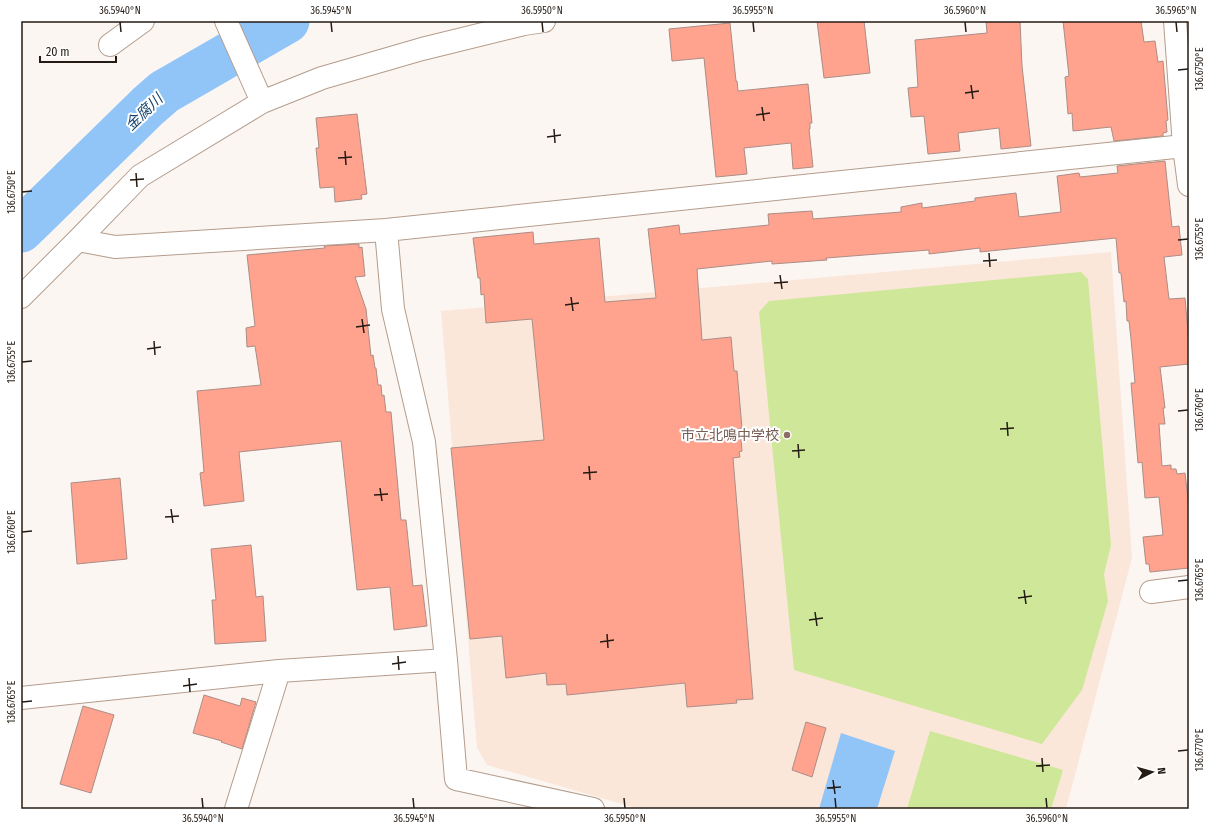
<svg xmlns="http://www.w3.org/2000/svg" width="1210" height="830" font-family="'Fira Sans Condensed','Noto Sans JP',sans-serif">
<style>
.built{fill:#fbe7d9}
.green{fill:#cee798}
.water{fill:#91c5f8}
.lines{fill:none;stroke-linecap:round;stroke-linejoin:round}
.river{stroke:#91c5f8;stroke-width:45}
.building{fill:#ffa28e;stroke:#ab8d86}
.minor-casing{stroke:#b49c8b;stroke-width:24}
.minor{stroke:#fff;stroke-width:22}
.ticks{fill:none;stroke:#241b14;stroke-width:1.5}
.education-dot{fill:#8d6e63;stroke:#fff;stroke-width:1.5}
.labels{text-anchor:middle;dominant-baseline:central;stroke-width:4;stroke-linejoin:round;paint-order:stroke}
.education-label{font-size:14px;fill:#785e54;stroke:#fff;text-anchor:end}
.water-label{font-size:15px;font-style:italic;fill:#13426c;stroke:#fff}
.neatline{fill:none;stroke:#241b14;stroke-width:1.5}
.ticks-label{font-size:10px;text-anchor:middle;fill:#241b14}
</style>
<rect width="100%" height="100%" fill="#fcf6f3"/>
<path class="built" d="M1111,252l21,306 -66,251h-427l-152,-44 -10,-17 -36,-437z"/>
<path class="green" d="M1081,272l7,7 23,266 -7,29 4,27 -26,89 -40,54 -248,-74 -35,-358 10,-11z
M930,731l133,39 -12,39h-144z"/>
<path class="water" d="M841,733l54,18 -18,58h-58z"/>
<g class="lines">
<path class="river" d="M21,230l127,-124 16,-14 123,-71"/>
</g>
<path class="building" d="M817,21h47l6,52 -46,5z
M986,21h34l2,45 9,80 -30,3 -2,-21 -41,5 2,18 -32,3 -4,-38 -13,1 -3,-29 10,-1 -3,-47 72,-7z
M1063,21h78l3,21 11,-1 3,21 5,-1 5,59 -2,1 1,11 -4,1v3l-49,5 -3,-14 -38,4 -1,-18 -4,1 -3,-37 4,-1z
M730,23l6,58h1l1,10 70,-7 4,39h-2v6h-1l4,38 -20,2 -2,-26 -47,5 3,26 -31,3 -12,-119 -32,3 -3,-32z
M357,114l10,80 -6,1 1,4 -27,3 -1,-15 -14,1 -4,-40h3l-3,-30z
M1165,161l7,66 7,-1 3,29 -18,2 5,42 16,-1 4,45v21l-29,3 5,41h-2l2,16h-6l3,42 9,-1v4h5l1,5 8,-1 4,34v61l-39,4 -1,-8h-3l-3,-27 20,-2 -4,-38 -14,1 -3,-36 -4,1 -7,-80h4l-4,-44 -2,-18h-2l-1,-20 -2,1 -3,-29h-2l-3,-35 -136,14v-4l-51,6v-4l-103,8 1,2 -55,4v-3l-75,8 5,71 29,-3 3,34h3l5,57h-2l2,23 -3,1 1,5 -7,1 20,241 -17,1 1,3 -50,4 -2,-24 -118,12 -1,-11 -19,1 -1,-12 -40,5 -4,-42 -32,3 -19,-191 93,-8 -12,-121 -46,4 -2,-29 -3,1 -1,-17h-2l-5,-40 60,-6 1,12 65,-6 6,64 51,-4 -8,-69 31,-4 1,9 89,-9 -1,-11 44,-3 1,8 88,-7v-5l21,-4v5l53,-7v-3l41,-5 3,24 42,-5 -4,-36 22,-3 1,4 38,-4 -1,-7z
M359,244v4l3,-1 3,29 -10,1 11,32 5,47 2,-1 2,13h1l2,17h3l1,11 2,-1 2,17h5l10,108h5l7,66 9,-1 5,41 -33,4 -4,-43 -33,3 -16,-149 -102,11 5,49 -40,5 -4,-33 4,-1 -7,-81 64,-6 -6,-39 -8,1 -1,-19 9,-2 -8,-71 78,-7 -1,-2z
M120,478l7,81 -50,5 -6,-81z
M251,545l5,52 7,-1 3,45 -51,3 -3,-44h4l-5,-51z
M204,695l36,11 2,-8 14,4 -14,47 -21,-7 1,-1 -29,-8z
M83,706l31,9 -23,78 -31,-9z
M806,722l20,6 -14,49 -20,-7z"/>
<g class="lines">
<g class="minor-casing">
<path id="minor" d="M226,21l36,81
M1175,21l9,125
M110,45l33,-24
M386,230l7,79 31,133 22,218 10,119 137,30
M78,240l37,7 271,-17 798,-84 5,39
M21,297l57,-57 62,-64 122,-74 60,-24 100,-29 102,-25 20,-3
M1151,592l38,-5
M21,698l258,-27 167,-11
M236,809l43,-138"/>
</g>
<use href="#minor" class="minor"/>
</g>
<path class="ticks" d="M120,22l1,10M331,22l1,10M542,22l1,10M753,22l1,10M965,22l1,10M1176,22l1,10M1178,70l10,-1M971,85l2,14M965,93l14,-2M762,107l2,14M756,115l14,-2M554,129l1,14M547,137l14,-2M345,151l1,14M338,158l14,-1M136,173l1,14M130,180l14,-1M22,192l10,-1M1178,240l10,-1M989,253l1,14M983,261l14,-1M780,275l2,14M774,283l14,-1M571,297l2,14M565,305l14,-2M362,319l2,14M356,327l14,-2M154,341l1,14M147,349l14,-2M22,362l10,-1M1178,411l10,-1M1007,422l1,14M1000,429l14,-1M798,444l1,14M792,451l13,-1M589,466l1,14M583,473l14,-1M380,488l2,13M374,495l14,-1M171,509l2,14M165,517l14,-1M22,532l10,-1M1178,581l10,-1M1024,590l2,14M1018,598l14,-2M815,612l2,14M809,620l14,-2M607,634l1,14M600,642l14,-2M398,656l1,14M392,664l14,-2M189,678l1,14M183,686l14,-2M22,702l10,-1M1178,751l10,-1M1042,758l1,14M1036,766l14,-1M833,780l2,14M827,788l14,-1M202,798l1,10M413,798l1,10M624,798l1,10M835,798l1,10M1046,798l1,10"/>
<circle class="education-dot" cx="787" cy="435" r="4"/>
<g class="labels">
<g class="education-label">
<text x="779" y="435">市立北鳴中学校</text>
</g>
<g class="water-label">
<text transform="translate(144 112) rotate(-44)">金腐川</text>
</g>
</g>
<rect width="1210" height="830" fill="none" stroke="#ffffff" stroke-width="44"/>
<g transform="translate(1152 772) rotate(84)" stroke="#ffffff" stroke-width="3" paint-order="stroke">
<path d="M0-3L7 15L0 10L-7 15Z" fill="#241b14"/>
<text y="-6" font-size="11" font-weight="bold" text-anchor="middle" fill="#241b14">N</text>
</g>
<path d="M40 56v6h76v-6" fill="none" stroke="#241b14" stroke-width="2"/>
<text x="46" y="56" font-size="12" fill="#241b14" stroke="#ffffff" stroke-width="3" paint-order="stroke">20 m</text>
<rect x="22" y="22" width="1166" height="786" class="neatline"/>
<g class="ticks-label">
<text x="120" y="14">36.5940°N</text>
<text x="331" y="14">36.5945°N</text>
<text x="542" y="14">36.5950°N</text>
<text x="753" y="14">36.5955°N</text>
<text x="965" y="14">36.5960°N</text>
<text x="1176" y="14">36.5965°N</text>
<text transform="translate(1199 69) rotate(-90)" y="4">136.6750°E</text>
<text transform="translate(11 192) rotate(-90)" y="4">136.6750°E</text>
<text transform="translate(1199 239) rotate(-90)" y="4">136.6755°E</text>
<text transform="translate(11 362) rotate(-90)" y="4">136.6755°E</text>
<text transform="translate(1199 410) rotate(-90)" y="4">136.6760°E</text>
<text transform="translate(11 532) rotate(-90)" y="4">136.6760°E</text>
<text transform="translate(1199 580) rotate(-90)" y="4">136.6765°E</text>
<text transform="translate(11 702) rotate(-90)" y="4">136.6765°E</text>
<text transform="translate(1199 750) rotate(-90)" y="4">136.6770°E</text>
<text x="203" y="822">36.5940°N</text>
<text x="414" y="822">36.5945°N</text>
<text x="625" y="822">36.5950°N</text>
<text x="836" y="822">36.5955°N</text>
<text x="1047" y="822">36.5960°N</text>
</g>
</svg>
